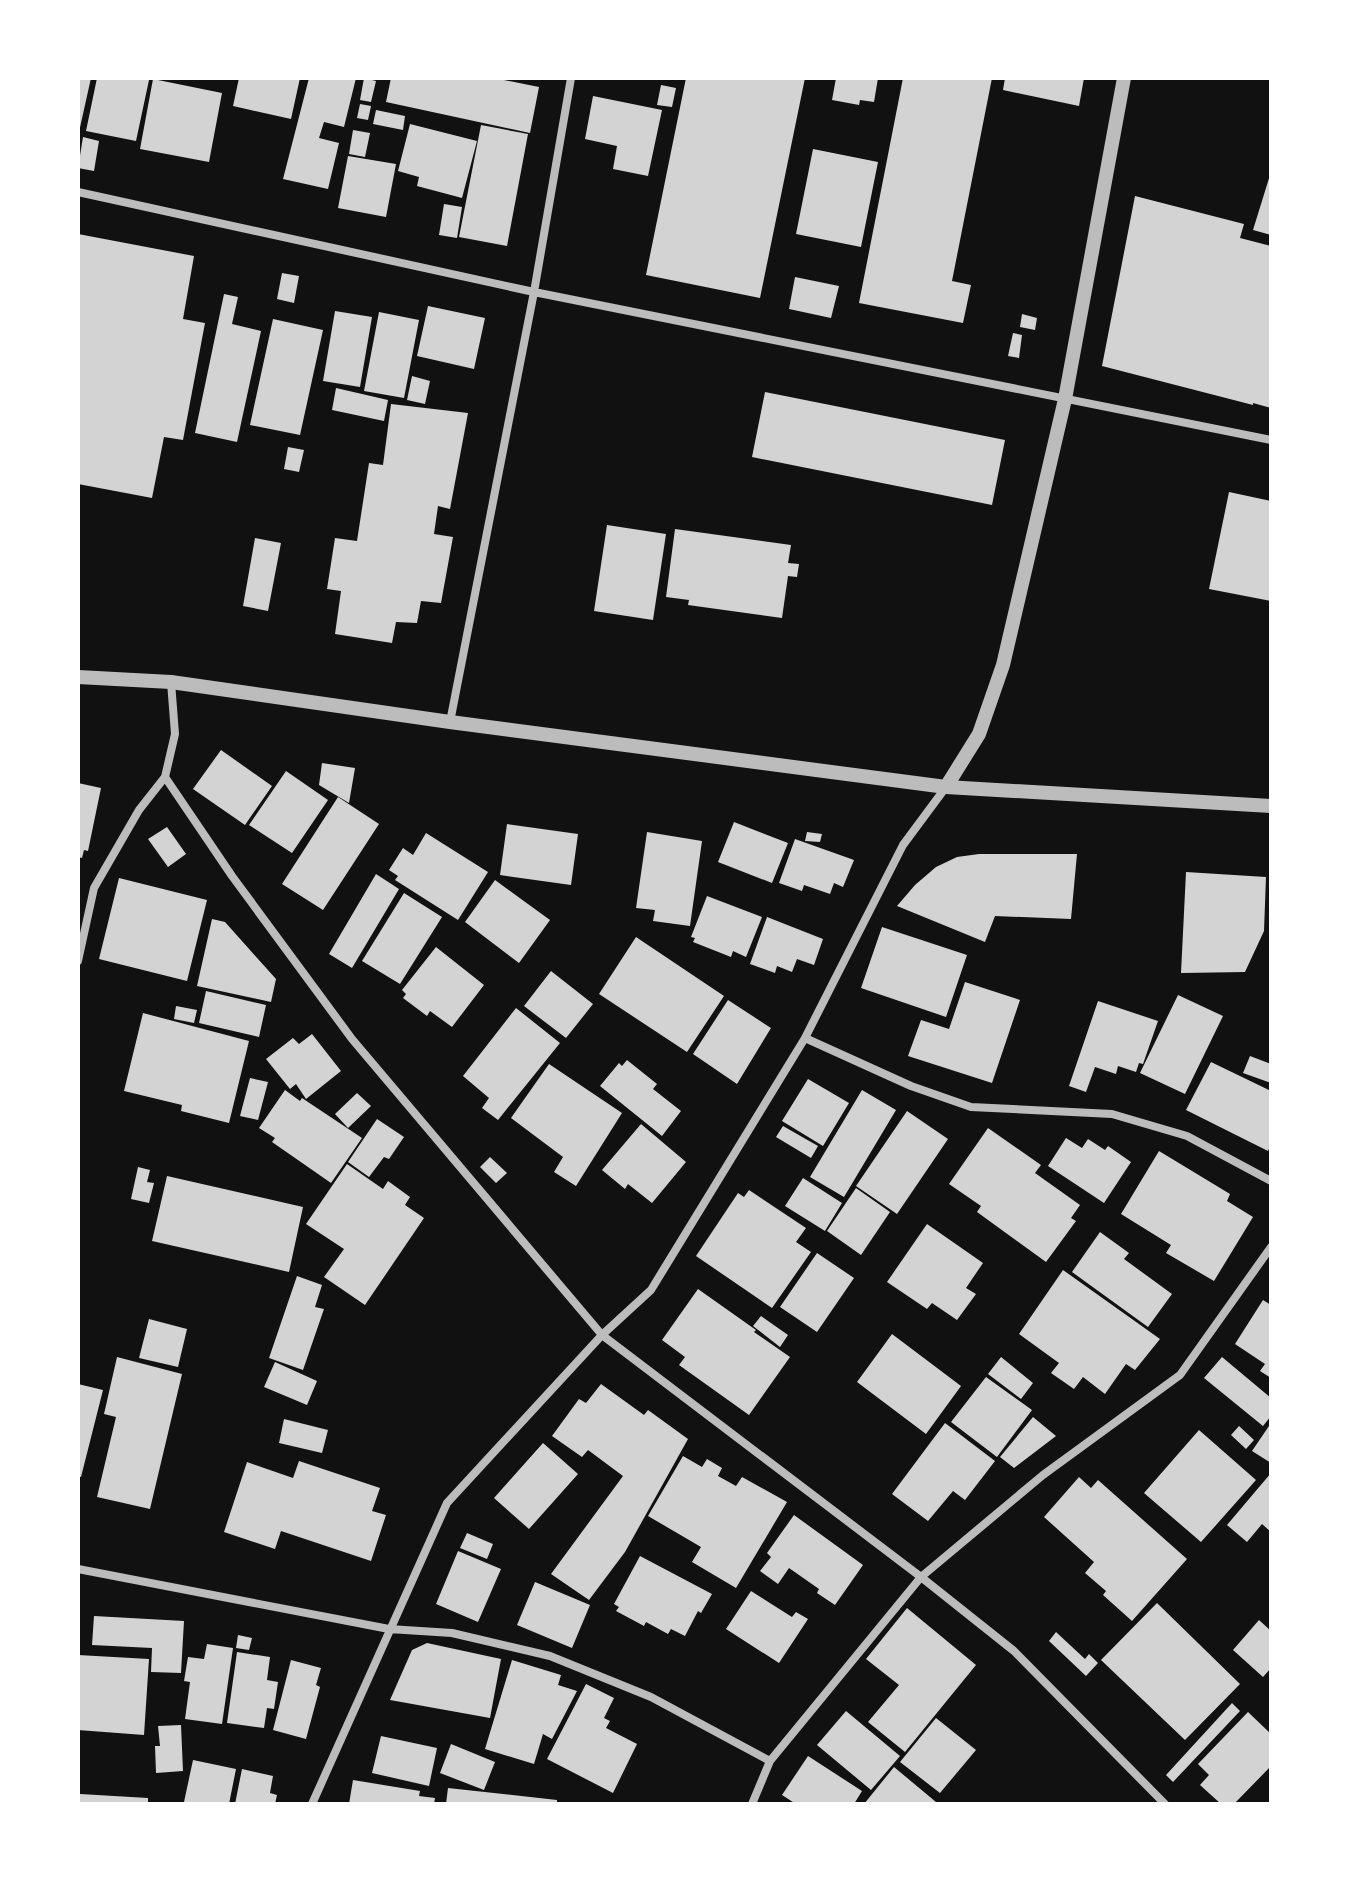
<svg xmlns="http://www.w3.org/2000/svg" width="1349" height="1882" font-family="'Asap Condensed',sans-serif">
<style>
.building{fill:#d3d3d3}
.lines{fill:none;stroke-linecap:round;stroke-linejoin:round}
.minor{stroke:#bcbcbc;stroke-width:8}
.tertiary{stroke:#bcbcbc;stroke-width:14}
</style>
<rect width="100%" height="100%" fill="#111"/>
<path class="building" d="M78,78h13l-12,54 -1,-1z
M97,78l52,2 -13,61 -50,-10z
M239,78h61l-9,41 -58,-13z
M309,78h47l-12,49 -20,-5 -5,16 20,5 -11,46 -45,-10z
M364,78l12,3 -5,21 -11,-2z
M391,78h103l45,9 -9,46 -144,-31z
M686,78h119l-45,220 -114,-23z
M836,78h42l-4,24 -14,-2 -1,5 -27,-5z
M903,78h89l-40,203 19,4 -8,38 -104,-20z
M1005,78h79l-5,28 -76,-16z
M153,79l69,14 -13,69 -69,-13z
M661,85l15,3 -4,19 -15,-2z
M593,96l69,14 -14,66 -35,-7 4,-23 -32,-7z
M360,104l11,2 -3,14 -11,-2z
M376,110l29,6 -2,14 -30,-6z
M410,124l67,17 -15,57 -45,-12 2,-9 -21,-6z
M481,125l47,9 -21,112 -48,-9z
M353,130l17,3 -5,24 -16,-3z
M83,137l16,4 -5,30 -16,-3z
M813,149l65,13 -17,85 -65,-13z
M348,156l48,8 -10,53 -48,-9z
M1270,175h1v60l-18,-5z
M1135,196l109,28 -4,14 31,8v162l-18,-5v2l-151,-39z
M444,204l18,3 -5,31 -18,-3z
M78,234l116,22 -11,63 22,4 -22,117 -19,-3 -12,61 -74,-14z
M282,273l17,3 -5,27 -17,-4z
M795,277l44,9 -8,32 -42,-9z
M224,294l14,3 -6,27 29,7 -24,111 -42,-9z
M428,306l57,12 -11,51 -57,-13z
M335,311l37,6 -12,70 -37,-6z
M379,312l40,8 -15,78 -40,-7z
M1022,314l15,4 -2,12 -15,-3z
M273,319l50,11 -23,105 -50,-10z
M1013,333l9,2 -3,23 -11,-2z
M412,376l18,5 -5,23 -18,-4z
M336,388l52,12 -4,21 -52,-11z
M765,392l240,48 -13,65 -240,-48z
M391,404l77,9 -18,96 -12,-3 -4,28 19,3 -12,66 -20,-2 -4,22 -21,-1 -4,21 -57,-9 6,-43 -14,-2 8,-51 22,3 12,-78 14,2z
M288,447l16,3 -5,22 -15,-3z
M1229,492l42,9v100l-62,-12z
M607,525l59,9 -13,86 -59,-9z
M675,529l116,16 -3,18 11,1 -2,13 -9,-1 -6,42 -94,-13 1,-5 -23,-3z
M255,538l26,5 -13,68 -25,-5z
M221,750l51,36 -27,39 -52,-36z
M322,763l33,5 -6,35 -30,-18z
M286,771l42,29 -36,53 -43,-28z
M78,783l23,5 -13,63 -4,-1 -2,8 -4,-1z
M338,797l41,27 -56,86 -41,-26z
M734,822l54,21 -16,40 -54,-21z
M507,824l71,10 -7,51 -71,-10z
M167,827l19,27 -18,13 -20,-28z
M647,832l55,9 -12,85 -37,-5 2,-11 -19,-2z
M807,832l15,2 -2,8 -15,-1z
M426,833l62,39 -30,48 -63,-40 3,-4 -9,-6 14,-22 10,7z
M795,839l59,21 -11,27 -9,-4 -4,11 -26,-9 -2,6 -23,-8z
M979,854h98l-6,65 -76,-3 -10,26 -88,-36 18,-21 21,-18 21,-10z
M1186,872l80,5 -2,54 -19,41 -64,1z
M376,874l23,15 -47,79 -23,-14z
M119,878l88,22 -20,81 -88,-22z
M495,880l55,40 -31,43 -54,-41z
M404,893l38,24 -42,67 -38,-23z
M707,896l55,21 -16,40 -13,-6 -2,6 -38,-15 2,-4 -4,-1z
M767,917l56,22 -9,26 -17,-6 -5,13 -15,-6 -2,7 -25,-9z
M212,919l13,3 51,57 -5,23 -74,-16z
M882,927l85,28 -21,62 -85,-29z
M636,937l88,59 -37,56 -88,-58z
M436,947l48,38 -32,42 -22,-16 -3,5 -24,-18 3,-4 -4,-4z
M551,971l42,33 -27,34 -42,-32z
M965,982l55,18 -28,83 -84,-27 13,-36 28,9z
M206,991l60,14 -7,32 -60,-14z
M1178,995l45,21 -38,78 -45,-21z
M728,1000l43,28 -34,56 -44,-30z
M1098,1001l60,20 -15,43 -4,-1 -3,9 -18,-6 -2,8 -21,-7 -9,25 -17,-6z
M176,1006l21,4 -3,13 -20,-4z
M516,1008l44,35 -62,77 -16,-12 7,-10 -26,-22z
M143,1013l106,28 -20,82 -48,-12 1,-6 -58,-14z
M312,1034l29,37 -35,28 -10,-15 -6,5 -24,-30 27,-21 6,6z
M1250,1056l21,8v19l-28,-10z
M627,1060l30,24 -4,5 28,22 -19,25 -62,-50 19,-23 3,3z
M1211,1062l60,29v53l-3,7 -82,-41z
M549,1064l73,49 -46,73 -22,-14 9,-15 -52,-39z
M250,1078l18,4 -10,38 -18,-4z
M808,1079l41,24 -26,43 -41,-25z
M285,1090l15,11 2,-3 60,40 -31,45 -59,-41 3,-4 -16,-10z
M862,1090l34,20 -52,87 -34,-20z
M357,1093l14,13 -23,22 -13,-14z
M907,1111l41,28 -51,75 -41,-28z
M377,1119l27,18 -15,22 -5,-2 -15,20 -21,-15z
M641,1124l45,38 -34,41 -24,-19 -3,5 -23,-19z
M783,1126l35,20 -7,12 -35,-21z
M988,1128l53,37 -6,8 45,32 -9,13 5,3 -30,41 -69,-50 4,-6 -32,-22z
M1066,1138l16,10 6,-9 17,11 3,-4 23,16 -27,41 -56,-37z
M1159,1151l71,43 -3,7 26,16 -39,64 -48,-28 5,-8 -50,-31z
M490,1157l17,16 -11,10 -16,-16z
M347,1164l36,25 5,-8 22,16 -5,8 19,13 -59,87 -41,-28 20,-28 -38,-25z
M138,1167l12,3 -3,12 7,1 -5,20 -18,-4z
M167,1176l136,31 -14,65 -137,-31z
M803,1178l39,25 -17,28 -40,-25z
M856,1188l34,24 -29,43 -34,-24z
M749,1190l57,38 -10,14 15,10 -39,56 -76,-52 42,-63 6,4z
M927,1224l56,39 -17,25 10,6 -19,26 -25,-17 -5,6 -40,-27z
M1100,1232l29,21 -5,6 48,35 -24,33 -76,-55z
M817,1253l37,25 -37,54 -37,-25z
M1063,1270l97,69 -25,31 -9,-6 -21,30 -22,-17 -9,12 -23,-16 8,-10 -40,-29z
M297,1276l25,9 -7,22 9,2 -21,61 -34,-12z
M698,1289l58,41 -2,2 36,25 -41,58 -70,-50 6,-8 -23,-17z
M1263,1300l8,5v73l-11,-7 5,-7 -30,-20z
M761,1316l27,19 -8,12 -27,-21z
M149,1319l38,10 -9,38 -39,-9z
M892,1334l69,52 -35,48 -69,-52z
M117,1357l65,17 -32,135 -53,-12 19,-80 -12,-3z
M1001,1357l32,26 -12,16 -33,-25z
M1222,1357l49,41v18l-8,10 -59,-48z
M275,1362l42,19 -10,24 -43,-18z
M986,1377l46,33 -35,47 -46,-35z
M78,1384l25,6 -22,87 -3,-1z
M601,1384l43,31 4,-5 40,29 -63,113 -36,48 -38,-26 72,-98 -35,-26 -6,7 -30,-21 27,-37 7,4z
M1033,1417l23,19 -42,32 -14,-11z
M284,1419l44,11 -6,23 -43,-10z
M945,1423l50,38 -30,39 -12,-9 -25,30 -36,-27z
M1271,1423v40l-19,-12z
M1239,1426l15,14 -8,9 -15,-14z
M1199,1430l57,50 -55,62 -57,-49z
M543,1443l35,31 -49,55 -35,-31z
M683,1456l19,11 5,-8 15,9 -4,8 18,10 6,-9 45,25 -51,86 -44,-26 9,-15 -53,-31z
M299,1461l81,27 -8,23 14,4 -15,46 -90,-30 -6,18 -51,-17 23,-70 46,16z
M1271,1473v59l-9,-8 -15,18 -20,-17z
M1079,1477l12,11 7,-8 89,79 -55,62 -29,-26 3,-4 -21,-18 9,-11 -50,-45z
M794,1515l69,50 -28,40 -18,-12 2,-4 -30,-21 -11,16 -18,-13 11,-14 -4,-4z
M467,1533l26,11 -6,15 -27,-11z
M458,1551l43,18 -23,53 -42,-18z
M640,1556l72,38 -11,19 -3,-2 -13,25 -14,-7 -3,5 -22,-12 -2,4 -28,-15 3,-4 -5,-3z
M535,1582l55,23 -18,43 -55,-23z
M751,1591l41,26 4,-5 12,7 -29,44 -53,-34z
M1157,1603l83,81 -55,56 -84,-80z
M907,1608l69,57 -71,87 -37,-30 31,-37 -33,-26z
M94,1616l90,5 -3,52 -30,-1 1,-24 -60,-3z
M1259,1620l12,11v37l-8,9 -30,-27z
M1056,1632l29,27 4,-5 9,9 -12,13 -37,-35z
M238,1635l14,3 -3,12 -13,-2z
M427,1643l74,16 -11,59 -100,-18 22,-50z
M207,1644l26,4 -11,76 -37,-5 5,-37 -6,-1 4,-24 16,2z
M237,1652l33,5 -3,23 11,2 -4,27 -7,-1 -3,20 -37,-5z
M78,1655l71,4 -5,76 -66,-5z
M291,1660l30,8 -5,17 4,2 -14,52 -33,-9z
M512,1660l49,15 -3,10 19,6 -25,48 -9,-5 -9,30 -49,-15z
M586,1684l28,14 -10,20 6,3 -4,7 31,16 -24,49 -66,-34z
M1232,1703l8,8 -67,71 -7,-7z
M846,1711l54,45 -29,34 -54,-45z
M1248,1712l23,22v32l-37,38h-13l-21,-19 9,-10 -11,-11z
M936,1718l40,32 -36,43 -40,-31z
M181,1725l2,46 -27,2 -1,-27h5l-2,-20z
M381,1736l56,12 -8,38 -57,-13z
M451,1744l44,18 -11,28 -44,-17z
M808,1756l54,35 -8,13h-58l-14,-9z
M193,1760l43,9 -7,35h-38l-7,-2z
M894,1767l42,35 -1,2h-71z
M242,1769l31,7 -3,17 7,2 -2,9h-40z
M353,1780l67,11 -1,5 16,2 -1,6h-85z
M448,1788l109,12v4h-111z
M80,1794l68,4v6h-69z"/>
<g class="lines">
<path class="minor" d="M78,192l456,100 737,148
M450,722l84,-430 37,-214
M165,777l67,99 120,163 250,296 319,242 93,74 151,153
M78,961l16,-73 45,-78 26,-33 10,-43 -4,-52
M805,1038l106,48 60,21 141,7 75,22 84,45
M78,1569l311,60 63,4 98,23 101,41 119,64
M312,1804l135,-301 155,-168 49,-45 154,-252 98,-193 43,-58
M752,1804l18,-43 151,-184 122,-102 137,-100 91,-128"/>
<path class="tertiary" d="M78,677l93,5 279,40 496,65 325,19
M946,787l33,-53 24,-69 62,-266 59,-321"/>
</g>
<rect width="1349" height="1882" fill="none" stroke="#ffffff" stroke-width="160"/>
</svg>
